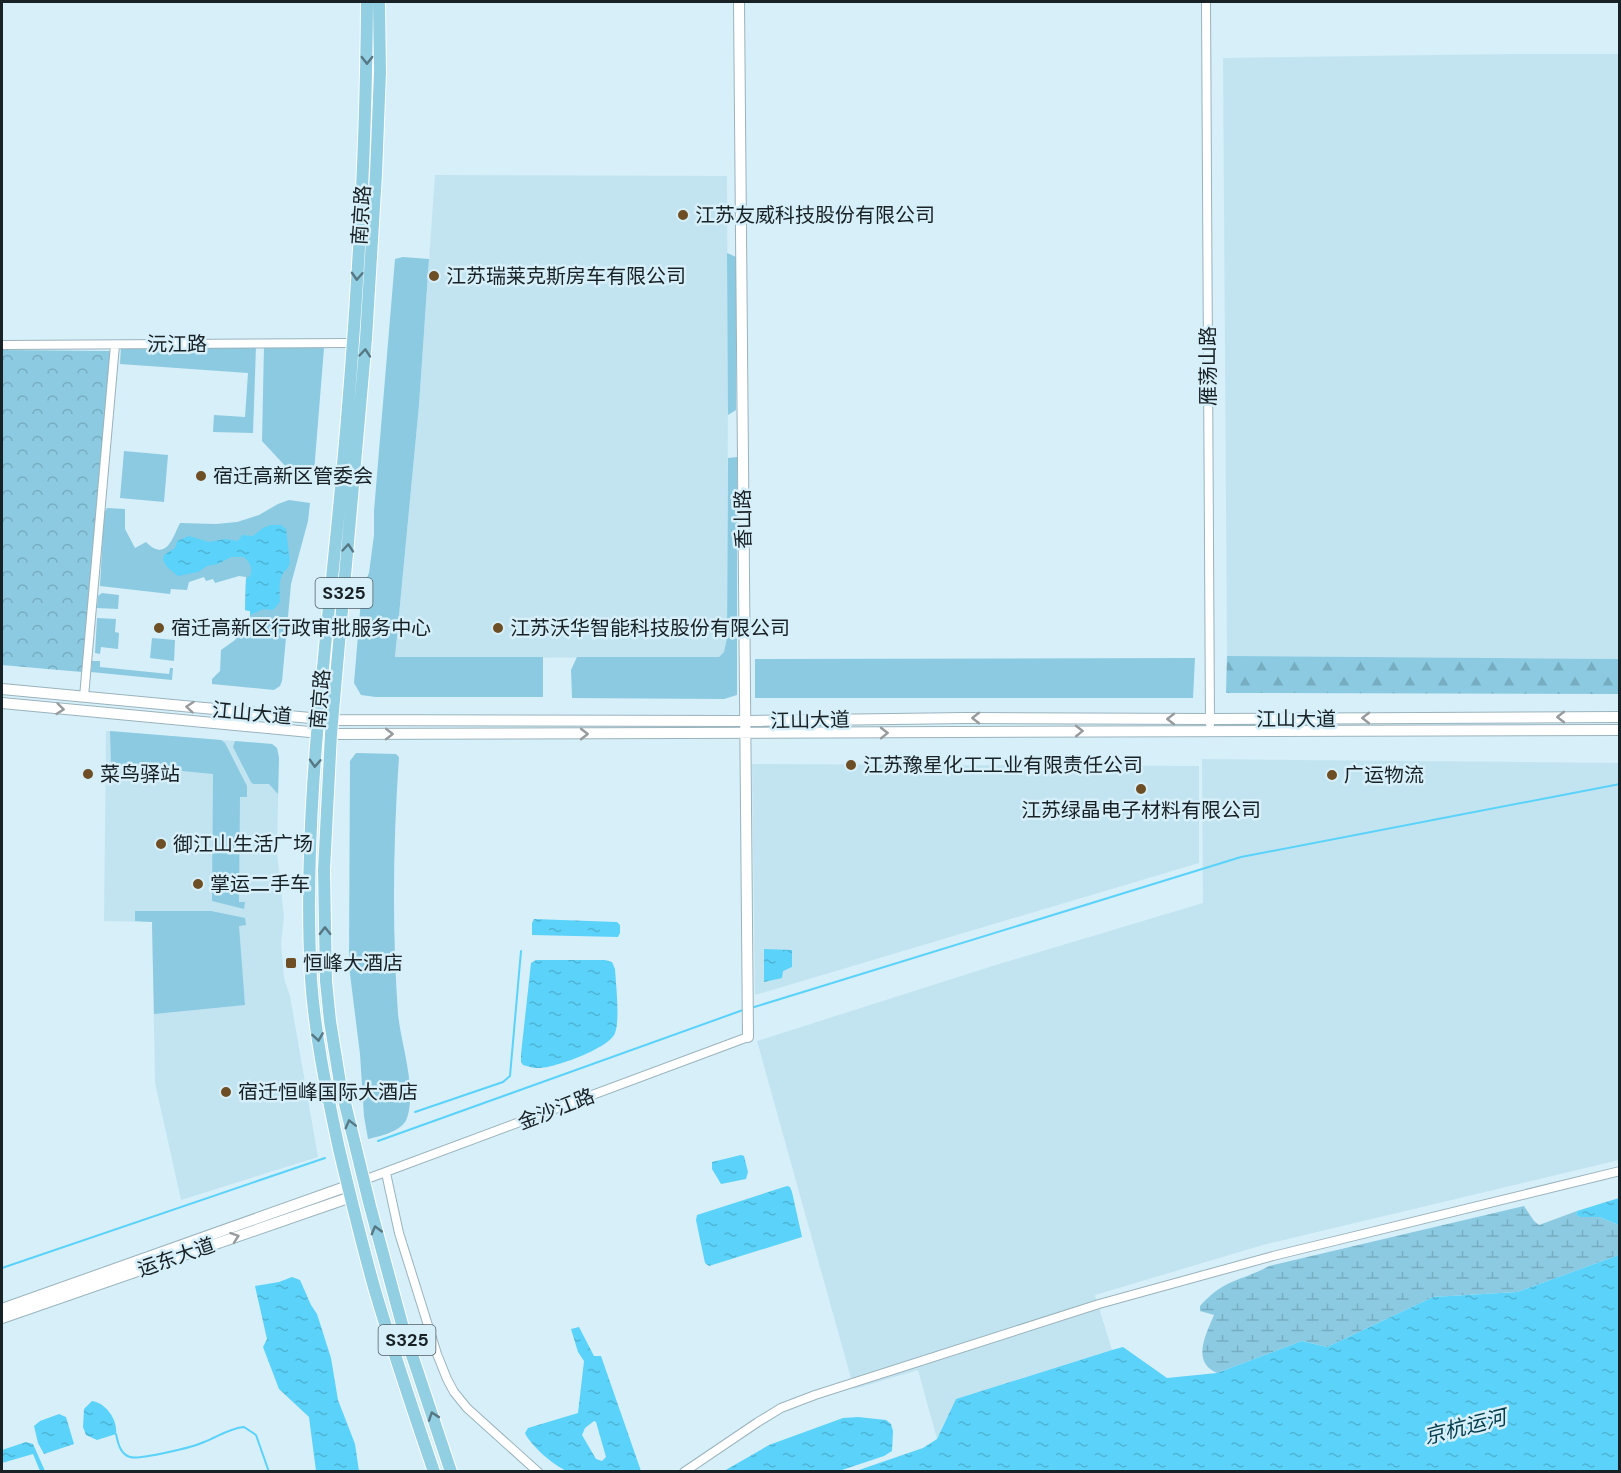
<svg xmlns="http://www.w3.org/2000/svg" width="1621" height="1473" font-family="'DM Sans','Noto Sans SC',sans-serif">
<style>
.built{fill:#c2e4f1}
.grass{fill:#8bcae1}
.forest{fill:url(#forest-firs)}
.wetland{fill:url(#wetland-marsh)}
.park{fill:url(#park-crowns)}
.water{fill:url(#water-ripples);fill-rule:evenodd}
.lines{fill:none;stroke-linecap:round;stroke-linejoin:round}
.stream{stroke:#5bd2f9;stroke-width:2}
.street-casing{stroke:#9ab3bc;stroke-width:10}
.secondary-casing{stroke:#9ab3bc;stroke-width:12}
.primary-casing{stroke:#fff;stroke-width:14}
.street{stroke:#fff;stroke-width:8}
.secondary{stroke:#fff;stroke-width:10}
.primary{stroke:#93cfe2;stroke-width:12}
.oneway{stroke:#567884}
.oneway2{stroke:#979b9d}
.poi-dot{fill:#6e4e24;stroke:#d6eff9;stroke-width:2}
.labels{text-anchor:middle;dominant-baseline:central;stroke-width:5;stroke-linejoin:round;paint-order:stroke}
.shield{fill:#d6eff9;stroke:#515f65;stroke-width:1.5}
.shield-label{font-size:18px;font-weight:bold;fill:#182125}
.street-label{font-size:20px;fill:#182125;stroke:#d6eff9}
.poi-label{font-size:20px;fill:#182125;stroke:#d6eff9;text-anchor:start}
.water-label{font-size:21px;font-style:italic;fill:#053d4d;stroke:#d6eff9}
</style>
<defs>
<pattern id="forest-firs" width="22" height="20" patternUnits="userSpaceOnUse" patternTransform="scale(1.5)"><rect width="22" height="20" fill="#8bcae1"/><path d="M5 1l3.5 6h-7zM16 11l3.5 6h-7z" fill="#77adc1"/></pattern>
<pattern id="wetland-marsh" width="20" height="14" patternUnits="userSpaceOnUse" patternTransform="scale(1.5)"><rect width="20" height="14" fill="#8bcae1"/><path d="M1 5h8M5 5V1M11 12h8M15 12V8" fill="none" stroke="#77adc1"/></pattern>
<pattern id="park-crowns" width="20" height="18" patternUnits="userSpaceOnUse" patternTransform="scale(1.5)"><rect width="20" height="18" fill="#8bcae1"/><path d="M2 6a3 3 0 1 1 6 0M12 15a3 3 0 1 1 6 0" fill="none" stroke="#77adc1"/></pattern>
<pattern id="water-ripples" width="26" height="14" patternUnits="userSpaceOnUse" patternTransform="scale(1.5)"><rect width="26" height="14" fill="#5bd2f9"/><path d="M2 4q2-2 4 0t4 0M15 11q2-2 4 0t4 0" fill="none" stroke="#4eb4d5"/></pattern>
</defs>
<rect width="100%" height="100%" fill="#d6eff9"/>
<path class="built" d="M1512,54h107v605l-392,-3 -4,-598z
M435,175l292,1 1,217 -1,245 -3,15 -5,4 -324,1 24,-253z
M106,731l166,13 5,4 2,10 -2,95 7,64 -3,26 3,35 6,18 28,161 -137,43 -26,-117 -3,-161 -48,-1z
M1202,759l417,4v397l-356,85 -168,50 17,55 -156,49 -19,40 -19,-69 -64,19 -97,-348 242,-77 204,-61z
M752,764l447,2v97l-444,132z"/>
<path class="grass" d="M727,253l9,4v153l-8,5z
M403,257l26,2 -10,146 -24,252h148v40h-167l-15,-2 -7,-12 8,-95 7,-15 5,-38v-24l21,-252z
M121,346h135l-3,87 -40,-1 1,-17 31,2 3,-44 -128,-9z
M264,346l58,1 2,1 -10,124 -22,-1 -4,-2 -26,-28z
M124,451l44,4 -4,47 -44,-4z
M737,457v238l-13,4 -152,-1 -1,-28 6,-13h142l5,-5 3,-14 1,-180z
M289,500l21,3 -2,18 -17,63 -9,97 -2,5 -6,4 -62,-6v-5l8,-8 1,-21 14,-10 15,-25v-4l-5,-1 1,-33 -7,-1 -24,7 -2,-4 -7,2 -2,-4 -15,5 -2,8 -16,-1 -1,5 -70,-8 4,-73 3,-5 18,1v20l10,19 11,-6c21,21 27,-6 34,-19l36,1 21,-2 22,-7 19,-11z
M102,593l17,2 -1,14 -21,-1 1,-12z
M97,618l19,1 -1,13 4,1 -1,16 -17,-2 -1,7 -5,-1z
M152,638l23,2 -1,21 -24,-3z
M1195,658l-2,40h-438v-39z
M92,661h8v6l69,7 1,-6h3l-1,12 -81,-8z
M110,731l111,9 4,3 22,43v11h-7l-1,105h6l-1,7 -32,-8 1,-127 -102,-10z
M235,741l37,3 5,4 2,10 -1,36 -9,-10h-16l-2,-2 -18,-35z
M356,753l40,1 3,3c-6,85 -7,172 -1,257 3,31 19,74 9,104 -4,13 -26,18 -39,21l-4,-23 -4,-62 -11,-88 1,-205z
M135,911h76l34,7 1,7 -7,1 6,79 -91,9 -2,-92 -17,-1z"/>
<path class="forest" d="M1227,656l392,3v35l-393,-1z"/>
<path class="wetland" d="M1524,1206l10,15 5,4 38,-14 -1,4 4,2h19l20,8v30l-102,37 -84,5 -106,50 -25,-6 -85,32c-26,-11 -11,-39 -3,-58l-14,-4v-5c25,-28 40,-24 69,-40z"/>
<path class="park" d="M2,350l109,1 -29,321 -80,-7z"/>
<path class="water" d="M271,525h10l5,4 4,33 -2,6c-11,8 -8,21 -8,34l-7,8 -10,-1 -13,6v-4l-5,-1 1,-31 4,-3c3,-7 0,-14 -6,-19h-13l-13,7 -11,2 -9,6 -20,4 -11,-9 -4,-7 1,-5 11,-7 2,-7 12,-5 20,6 16,-3 13,2 4,-6 11,1 10,-8z
M534,919l83,3 3,3v8l-2,4 -86,-2v-12z
M764,949l28,1v17l-9,4 -1,7 -18,4z
M536,960h69l7,2 3,7c1,15 5,52 0,64 -5,15 -62,36 -78,35 -5,0 -9,-2 -14,-3l-2,-3v-8l10,-91z
M741,1155l3,1 4,16 -2,7 -25,5 -9,-15v-7z
M787,1186l3,1 2,5 10,45 -93,29 -4,-3 -9,-43 1,-5z
M1619,1198v27l-20,-8h-19l-4,-2 1,-4z
M1619,1255v216h-763l67,-23 14,-9 19,-40 156,-49 11,-3 44,31 50,-5 85,-32 25,6 106,-50 84,-5z
M292,1277l8,3 11,25 6,9 14,44 7,42 17,44 4,27h-43l-7,-54 -30,-28 -16,-42 4,-8 -12,-53 24,-4z
M579,1327l15,29h7l40,115c-20,1 -52,2 -71,1 -13,-3 -40,-27 -45,-39l3,-5 50,-15 6,-52 -6,-9 -7,-23zM594,1421l2,1 10,35 -4,4 -6,-2 -14,-24 3,-7z
M92,1401c14,2 26,19 24,33l-19,6 -11,-5 -3,-8 1,-18z
M59,1414l7,3 8,27 -30,10 -6,-11 -4,-17 6,-5z
M858,1417l28,3 5,4 2,7 -1,20 -8,5 -45,15h-115l45,-26 74,-27z
M26,1442l7,2 12,27h-5l-7,-17 -31,9v-13z"/>
<g class="lines">
<path class="stream" d="M751,1008l490,-151 379,-73
M415,1112l88,-30 7,-6 11,-125
M378,1141l365,-131
M2,1268l323,-110
M116,1434c2,9 4,20 14,23 9,3 64,-10 74,-15 13,-5 26,-14 40,-15l12,8 13,37"/>
<g class="street-casing">
<path id="street" d="M1206,2l4,722
M2,345l351,-2
M84,697l31,-352
M386,1173l13,60 38,121 10,25 7,13 13,16 71,64
M364,1180l384,-143
M684,1472l74,-50 23,-14 34,-13 284,-91 174,-48 347,-85"/>
</g>
<g class="secondary-casing">
<path id="secondary" d="M739,2l9,1035
M2,689l330,31 413,1 222,-3 243,1 410,-2
M2,703l329,31 1289,-4
M2,1309l346,-123
M2,1318l349,-121"/>
</g>
<g class="primary-casing">
<path id="primary" d="M367,2c-1,162 -11,324 -26,485 -15,164 -39,327 -30,492 4,58 16,114 28,170 11,46 22,92 35,138 18,62 39,123 60,185
M379,2l1,70 -4,102 -10,165 -35,395 -7,136 2,111 4,40 10,62 30,123 33,122 48,144"/>
</g>
<use href="#street" class="street"/>
<use href="#secondary" class="secondary"/>
<use href="#primary" class="primary"/>
</g>
<defs><path id="oneway-chevron" d="M-2-3.5L2.5 0L-2 3.5" fill="none" stroke-width="1.6" stroke-linecap="round" stroke-linejoin="round" transform="scale(1.5)"/></defs>
<g class="oneway">
<use href="#oneway-chevron" transform="translate(367 60) rotate(90)"/>
<use href="#oneway-chevron" transform="translate(357 276) rotate(93)"/>
<use href="#oneway-chevron" transform="translate(365 353) rotate(-85)"/>
<use href="#oneway-chevron" transform="translate(348 548) rotate(-85)"/>
<use href="#oneway-chevron" transform="translate(315 763) rotate(93)"/>
<use href="#oneway-chevron" transform="translate(325 931) rotate(-91)"/>
<use href="#oneway-chevron" transform="translate(318 1037) rotate(81)"/>
<use href="#oneway-chevron" transform="translate(350 1124) rotate(-104)"/>
<use href="#oneway-chevron" transform="translate(376 1230) rotate(-105)"/>
<use href="#oneway-chevron" transform="translate(433 1416) rotate(-109)"/>
</g>
<g class="oneway2">
<use href="#oneway-chevron" transform="translate(190 707) rotate(-175)"/>
<use href="#oneway-chevron" transform="translate(60 709) rotate(6)"/>
<use href="#oneway-chevron" transform="translate(1561 717) rotate(180)"/>
<use href="#oneway-chevron" transform="translate(976 718) rotate(-180)"/>
<use href="#oneway-chevron" transform="translate(1366 718) rotate(180)"/>
<use href="#oneway-chevron" transform="translate(1171 719) rotate(-180)"/>
<use href="#oneway-chevron" transform="translate(1079 731) rotate(-1)"/>
<use href="#oneway-chevron" transform="translate(884 733) rotate(-1)"/>
<use href="#oneway-chevron" transform="translate(389 734)"/>
<use href="#oneway-chevron" transform="translate(584 734)"/>
<use href="#oneway-chevron" transform="translate(235 1237) rotate(-19)"/>
</g>
<g class="poi-dot">
<circle cx="683" cy="215" r="6"/>
<circle cx="434" cy="276" r="6"/>
<circle cx="201" cy="476" r="6"/>
<circle cx="159" cy="628" r="6"/>
<circle cx="498" cy="628" r="6"/>
<circle cx="851" cy="765" r="6"/>
<circle cx="88" cy="774" r="6"/>
<circle cx="1332" cy="775" r="6"/>
<circle cx="1141" cy="789" r="6"/>
<circle cx="161" cy="844" r="6"/>
<circle cx="198" cy="884" r="6"/>
<rect x="285" y="957" width="12" height="12" rx="3"/>
<circle cx="226" cy="1092" r="6"/>
</g>
<g class="labels">
<g class="shield">
<rect x="315.5" y="578" width="57" height="30" rx="4.5"/>
<rect x="378.5" y="1325" width="57" height="30" rx="4.5"/>
</g>
<g class="shield-label">
<text x="344" y="593">S325</text>
<text x="407" y="1340">S325</text>
</g>
<g class="street-label">
<text transform="translate(361 215) rotate(-86)">南京路</text>
<text x="177" y="344">沅江路</text>
<text transform="translate(1208 366) rotate(-90)">雁荡山路</text>
<text transform="translate(743 519) rotate(-91)">香山路</text>
<text transform="translate(320 699) rotate(-85)">南京路</text>
<text transform="translate(252 713) rotate(5)">江山大道</text>
<text x="1296" y="719">江山大道</text>
<text transform="translate(810 720) rotate(-1)">江山大道</text>
<text transform="translate(556 1109) rotate(-21)">金沙江路</text>
<text transform="translate(176 1257) rotate(-19)">运东大道</text>
</g>
<g class="poi-label">
<text x="695" y="215">江苏友威科技股份有限公司</text>
<text x="446" y="276">江苏瑞莱克斯房车有限公司</text>
<text x="213" y="476">宿迁高新区管委会</text>
<text x="171" y="628">宿迁高新区行政审批服务中心</text>
<text x="510" y="628">江苏沃华智能科技股份有限公司</text>
<text x="863" y="765">江苏豫星化工工业有限责任公司</text>
<text x="100" y="774">菜鸟驿站</text>
<text x="1344" y="775">广运物流</text>
<text x="1141" y="810" text-anchor="middle">江苏绿晶电子材料有限公司</text>
<text x="173" y="844">御江山生活广场</text>
<text x="210" y="884">掌运二手车</text>
<text x="303" y="963">恒峰大酒店</text>
<text x="238" y="1092">宿迁恒峰国际大酒店</text>
</g>
<g class="water-label">
<text transform="translate(1465 1427) rotate(-14)">京杭运河</text>
</g>
</g>
<rect width="1621" height="1473" fill="none" stroke="#182125" stroke-width="6"/>
</svg>
